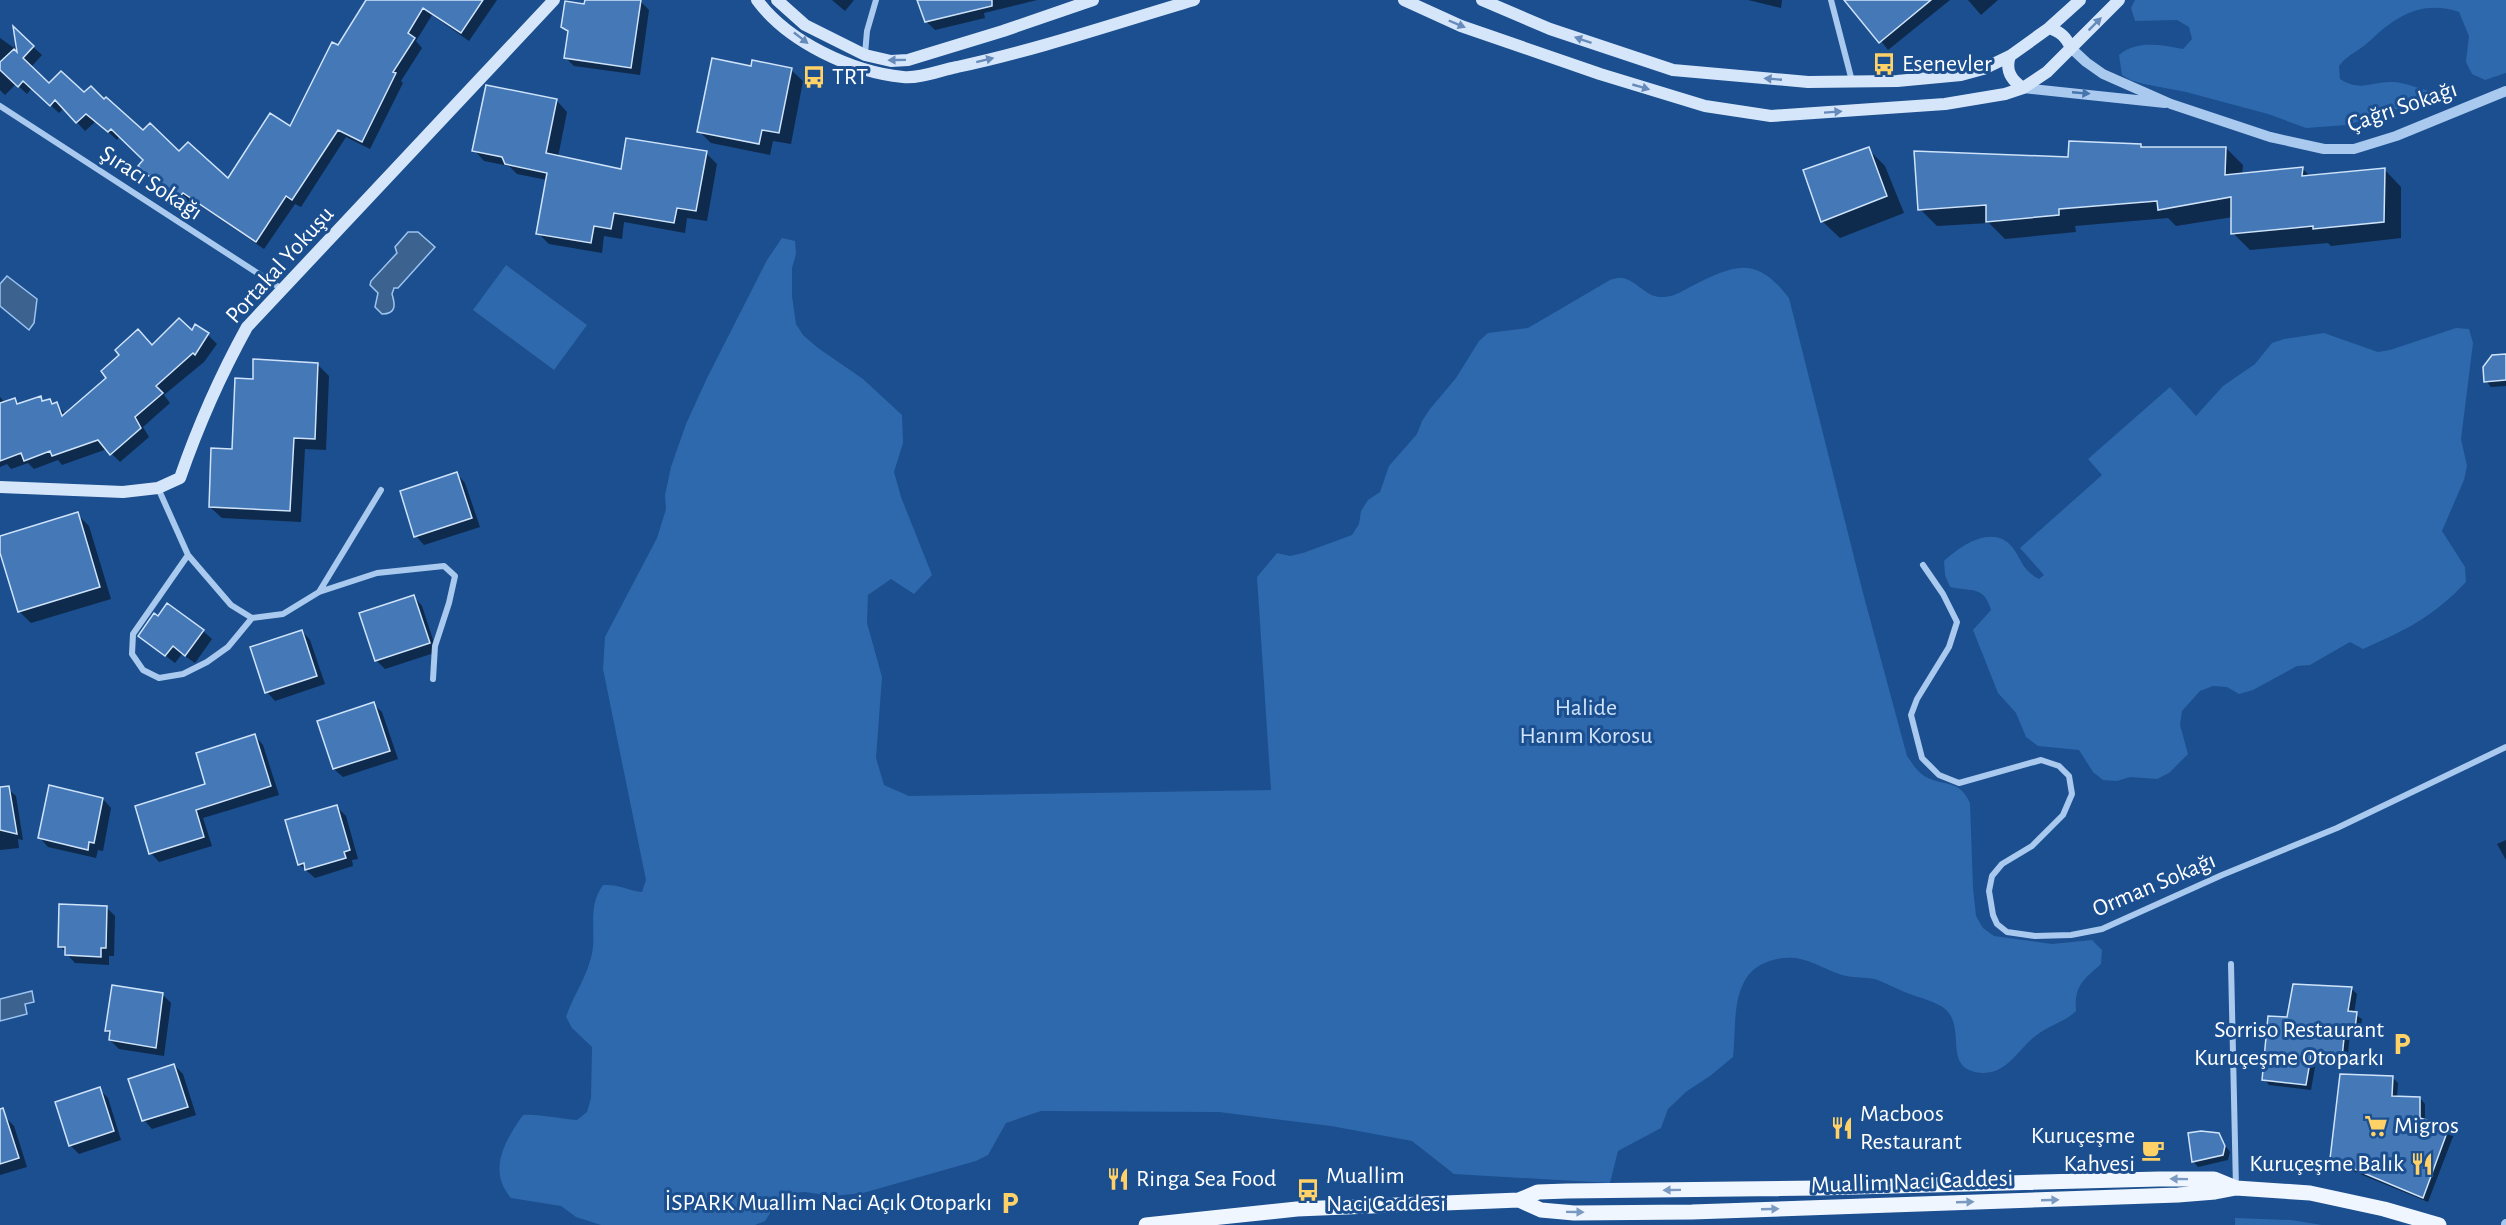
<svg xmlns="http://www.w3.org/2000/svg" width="2506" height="1225" font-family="'Alegreya Sans',sans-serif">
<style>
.green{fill:#2e69ad}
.water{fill:#3c6290;stroke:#9cc4f0;stroke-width:1.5}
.shadow{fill:#0007}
.building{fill:#4478b7;stroke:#cfe3fa;stroke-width:1.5}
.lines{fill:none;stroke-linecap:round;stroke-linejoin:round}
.minor{stroke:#a9c9ee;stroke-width:6}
.tertiary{stroke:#a9c9ee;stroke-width:10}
.secondary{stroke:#d6e6fa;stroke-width:12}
.primary{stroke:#f0f6ff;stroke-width:15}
.oneway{fill:#668bba}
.oneway2{fill:#4674ac}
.oneway3{fill:#7b9ac1}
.labels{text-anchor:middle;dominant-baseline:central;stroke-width:6;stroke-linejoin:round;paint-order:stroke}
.poi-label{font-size:24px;fill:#fff;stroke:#1b4f8f;text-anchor:start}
.street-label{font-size:24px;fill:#fff;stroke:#1b4f8f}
.park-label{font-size:24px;fill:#cfe3fa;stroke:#1b4f8f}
</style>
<rect width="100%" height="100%" fill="#1b4f8f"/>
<path class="green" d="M2135,0h371v73l-21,7 -13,-6 -6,-12 3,-26 -10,-24c-35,-12 -62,3 -87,27 -11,11 -24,15 -33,27l1,13c21,13 29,3 51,3 10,-1 30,7 41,10l-6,13 -26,3 -53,17 -41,3 -38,-14 -82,-22 -42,-8 -14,-4 -8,-5 -3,-20c18,-15 42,-10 64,-6l9,-10 -3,-12 -12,-7 -42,1 -4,-13z
M782,238l13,3 1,13 -4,14v28l4,28 7,11 15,13 45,31 39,36 1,28 -9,29 7,25 31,78 -18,19 -23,-15 -23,16 -1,28 15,54 -6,81 8,27 25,11 362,-6 -14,-213 20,-24 13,3 13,-3 49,-18 7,-11 2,-13 7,-11 12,-8 9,-26 28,-32 5,-13 8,-12 26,-31 23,-37 9,-8 40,-5 82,-48c3,-1 10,-3 13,-2 14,3 22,18 37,19 11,1 21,-5 30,-10 44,-22 65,-33 99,11l74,295 44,163c5,7 11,17 19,21 20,10 33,2 44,26l3,85 3,28 7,12 11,8 58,8 40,-4 10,10 -1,14c-18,16 -27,22 -25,47 -10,10 -23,13 -35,21 -23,14 -33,47 -66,40 -33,-7 -6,-49 -34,-66 -13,-7 -21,-8 -34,-13 -11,-4 -22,-11 -33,-14 -9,-2 -19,-1 -28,-3 -17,-4 -34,-16 -51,-18 -17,-2 -39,5 -48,19 -15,22 -11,56 -14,80l-23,19 -23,15 -19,18 -7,19 -43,23 -8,32 -156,-9 -42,-33 -81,-15 -112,-14 -178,-1 -35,12 -18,32 -12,6 -113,32 -31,3 -27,-4 -13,1 -12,5 -15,23 -10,4h-154l-25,-8 -15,-11 -50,-8c-24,-28 -6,-57 12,-83 18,-1 36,4 54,5l10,-8 4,-14 1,-51 -20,-19 -6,-11c6,-19 19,-37 24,-56 9,-26 -5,-51 13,-76 16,-1 23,5 39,7l4,-12 -43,-211 2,-32 52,-99 9,-29 -1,-14 6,-28 15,-43 21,-46 60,-118z
M506,265l81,60 -33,45 -81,-60z
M2456,328l13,1 4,14 -12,96 6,27 -3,14 -22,51 23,36 1,15c-33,35 -60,48 -103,67l-13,-7 -40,23 -13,1 -44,24 -14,4 -12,-7 -14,-1 -13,5 -18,20 -2,14 8,29 -19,19 -12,6 -27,-2 -13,4 -14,-1 -10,-8 -14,-22 -41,-4 -12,-9 -10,-24 -18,-20 -25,-63 18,-20c-7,-25 -20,-18 -41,-23l-5,-12 -1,-14c17,-16 50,-38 69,-13 10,14 9,22 26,31l5,-4 -24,-27 82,-73 -14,-16 82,-72 26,29 27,-30 32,-22 17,-21 12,-4 40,-6 54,19 12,-2z
M2235,1218l56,2 31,5h-87z"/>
<path class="water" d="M408,232h10l17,15 -37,41h-4l-2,6c3,10 5,20 -10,20l-7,-7 3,-14 -8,-8 1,-4 26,-28 -2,-6z
M7,276l30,23 -3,24 -5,7 -29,-24v-22z
M32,991l2,11 -9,2 2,10 -27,7v-22z"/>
<path class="shadow" d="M368,0h129l-28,41 -37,-26 -16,26 6,7 -21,33 2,2 -33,66 -24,-12 -45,70 -6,-3 -31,45 -72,-49 -7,8 -37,-34 -3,-14 -25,-24 -3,4 -21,-19 -11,10 -21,-23 -5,5 -27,-25 -5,6 -11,-10 -11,11 -5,-5v-52l14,10 5,-14 23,21 -11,12 18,19 56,15 38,31 85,49 63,-53z
M586,0l55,2 8,8 -9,65 -66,-9 -9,-9 4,-24 -7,-6 23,-21z
M832,0h22l-9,11z
M919,0h118l-53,13 1,5 -50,12 -9,-9z
M1748,0h34l-1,8z
M1850,0h100l-62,50z
M1968,0h30l-17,15z
M752,68l39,2 12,11 -12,63 -18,-3 -3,14 -59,-12 -12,-12z
M487,87l70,14 10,11 -9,45 64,14 84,-18 11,11 -10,57 -20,-3 -2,15 -61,-11 -2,17 -18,-3 -2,17 -53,-9 -11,-11 9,-53 -30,-6 -8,-8 -25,-5 -10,-11z
M2140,146l3,2h83l17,17 -1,10 60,-7 9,9 73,-8 17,18v51l-70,8 -3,-3 -78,7 -17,-17v-16l-57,9 -8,-8 -93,8 1,6 -71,7 -16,-16 -52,3 -17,-17 150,-51z
M1868,149l17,17 19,47 -64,25 -18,-17z
M192,332l16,3 9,9 -13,18 -40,33 6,8 -27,24 6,10 -29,25 -13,-13 -45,16 -4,-5 -24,9 -6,-6 -17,6 -4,-5 -7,3v-70l5,6 10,-4 5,6 20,-8 5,5 5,-2 4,4h2l10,11 87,-68z
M2506,355v31l-15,1 -5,-6z
M317,364l12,12 -3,74 -21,-1 -4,73 -79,-4 -12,-11 23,-57 21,-70z
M457,474l8,9 15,44 -56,18 -8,-9z
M77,514l12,12 22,73 -80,24 -12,-12 -19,-64v-10z
M414,597l8,9 15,46 -52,17 -9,-9z
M203,631l9,8 -17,24 -13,-9 -7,9 -35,-27z
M302,631l8,9 15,44 -50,17 -8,-9z
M373,704l9,8 16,47 -55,18 -9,-8 -15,-47z
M255,736l8,9 16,50 -76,23 9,28 -53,16 -8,-9 56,-68z
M8,789l8,7 7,44 -5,-1 1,9 -19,2v-60z
M103,799l8,9 -8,43 -5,-1 -2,8 -48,-11 -8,-9z
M337,807l9,9 12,43 -6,1 1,6 -38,12 -16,-14z
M2506,840v20l-9,-16z
M106,907l9,9 -1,40h-5v9l-34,-2 -15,-17z
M2351,988l6,6 -3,20 8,5 -2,15 -10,-1 -3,30 -31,-2 -5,29 -42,-5 -5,-6 24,-60z
M163,995l8,8 -7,53 -45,-7 -9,-9 1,-5 -5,-5z
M174,1065l9,9 13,41 -44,14 -8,-9z
M2392,1077l6,6 -1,15h23l5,6v17l24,7 5,6 -26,68 -90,-37 -6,-6z
M99,1089l9,9 13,42 -42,14 -9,-9z
M6,1118l8,8 13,41 -27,8v-56z
M2218,1135l12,17 -2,8 -30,7 -5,-6z"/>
<path class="building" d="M366,0h117l-22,33 -38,-25 -15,25 7,5 -22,34 3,1 -34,69 -24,-12 -46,70 -6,-4 -30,46 -73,-49 -7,8 -38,-35 5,-6 -32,-31 -3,3 -22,-18 -10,9 -21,-23 -5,6 -27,-25 -5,6 -18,-17v-8l14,-13 3,3 -4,-26 21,20 -11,12 26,25 12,-12 23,21 7,-6 13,13 2,-2 37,33 7,-7 29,28 9,-9 40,36 42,-65 20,13 42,-84 6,3z
M585,0h56l-10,68 -67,-10 4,-27 -7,-4 4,-26 19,3z
M917,0h75v6l-67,16z
M1844,0h87l-52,43z
M712,58l39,8 1,-6 40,8 -13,65 -17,-3 -3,14 -62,-12z
M486,85l71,14 -11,54 75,16 5,-31 81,13 -11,60 -19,-3 -3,15 -60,-10 -3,16 -17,-3 -3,17 -55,-9 11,-61 -42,-9 -3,-7 -30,-6z
M2069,141l72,3v3h85l-1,28 78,-8 -1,9 83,-8 -1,54 -71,7v-3l-82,8v-37l-73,13 -1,-9 -98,8v6l-73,7v-17l-68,5 -4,-59 154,6z
M1869,147l18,49 -66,26 -18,-52z
M179,318l13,12 3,-6 14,9 -14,22 -2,-2 -37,33 7,7 -28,24 6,11 -31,27 -12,-15 -46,16 -2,-5 -26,10 -3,-8 -21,8v-58l15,-5 2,6 24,-8 1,5 8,-2 2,5 5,-2 5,14 44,-38 -5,-7 18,-16 -4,-5 23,-21 14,16z
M2506,354v26l-22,2 -1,-15 9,-12z
M253,359l65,4 -3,76 -21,-1 -4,73 -81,-4 2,-59 21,1 3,-71 18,1z
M457,472l15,46 -58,19 -14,-46z
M78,512l22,75 -82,25 -18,-59v-17z
M414,595l16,48 -55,18 -16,-48z
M167,603l37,27 -19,26 -12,-10 -8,10 -27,-20 16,-23 4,3z
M302,630l15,46 -52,17 -15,-46z
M374,702l16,49 -57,18 -16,-48z
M255,734l16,52 -75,24 8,27 -55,17 -14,-48 70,-22 -9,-31z
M49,785l54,13 -9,45 -5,-1 -1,8 -50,-12z
M9,786l8,48 -17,-4v-43z
M337,805l13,45 -6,2 2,6 -41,12 -1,-7 -6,2 -13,-45z
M59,904l48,2 -1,42h-5v9l-36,-2v-8h-7z
M2293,984l59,3 -4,24 9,1 -2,17 -10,-1 -3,30 -31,-2 -5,29 -44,-5 6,-64 19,1z
M112,985l51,8 -7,55 -47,-8 1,-9h-5z
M174,1064l14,43 -46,14 -14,-42z
M2340,1074l53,2 -1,20 28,1v21l29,9 -26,71 -93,-39z
M100,1087l14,44 -45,15 -14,-44z
M3,1108l16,50 -19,6v-55z
M2201,1131l18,2 6,13 -2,9 -31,7 -4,-29z"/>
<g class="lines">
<path class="minor" d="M1831,0l21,81
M865,54l2,-23 9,-31
M0,106l282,183
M158,488l30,67 43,50 21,13 31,-4 36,-22 58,-19 67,-7 11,10 -6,27 -14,43 -2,33
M188,555l-55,79 -1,20 11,16 16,8 24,-4 24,-12 21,-15 24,-29
M1923,565l20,29 14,28 -8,25 -32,52 -6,16 11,43 17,17 20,8 82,-23 18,6 10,10 3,18 -9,21 -31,31 -30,18 -10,12 -3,15 4,24 4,9 10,8 28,4 36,-1 31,-6 120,-54 115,-47 169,-81
M319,592l62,-102
M2231,964l5,224"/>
<path class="tertiary" d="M2071,48l15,14 17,12 68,30 99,33 54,12h30l42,-13 110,-45
M2023,88l142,15
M2506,1225v-1"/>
<path class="secondary" d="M757,0c31,42 95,72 146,77 16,2 38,-7 54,-10 80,-17 159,-44 237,-67
M777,0l28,25 60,30 26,6 17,-1 95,-29 90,-31
M1404,0l57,26 139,48 105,32 66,10 174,-12 60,-10 18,-6 24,-16 72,-72
M1482,0l68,29 123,41 135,12 89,-1 64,-6 22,-6 27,-13 39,-28 31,-28
M2049,28c12,4 17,9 22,20
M2010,56c-5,14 1,24 13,32
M0,487l123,5 35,-4 22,-10c18,-52 40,-102 67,-151l307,-327"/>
<path class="primary" d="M1519,1200l22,10 33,3 118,-1 486,-17 37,-3 21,-4 74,5 74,16 55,16
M1146,1225l151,-16 222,-9 19,-8 29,-1 252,-3 340,-9h55l22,9"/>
</g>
<defs><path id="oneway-solid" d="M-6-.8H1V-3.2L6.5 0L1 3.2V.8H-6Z" transform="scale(1.5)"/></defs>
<g class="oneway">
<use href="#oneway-solid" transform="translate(1457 24) rotate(23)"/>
<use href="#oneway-solid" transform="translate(2095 24) rotate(-45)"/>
<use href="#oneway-solid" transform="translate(801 38) rotate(38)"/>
<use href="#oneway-solid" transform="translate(1583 40) rotate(-161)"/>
<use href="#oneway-solid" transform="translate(897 60) rotate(179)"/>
<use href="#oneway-solid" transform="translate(985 60) rotate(-14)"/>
<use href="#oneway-solid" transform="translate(1773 79) rotate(-175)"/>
<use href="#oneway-solid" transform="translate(1641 87) rotate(16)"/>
<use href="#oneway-solid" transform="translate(1833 112) rotate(-4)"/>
</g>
<use class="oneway2" href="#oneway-solid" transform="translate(2081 93) rotate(5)"/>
<g class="oneway3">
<use href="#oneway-solid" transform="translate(2179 1179) rotate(-179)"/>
<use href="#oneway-solid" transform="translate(1672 1190) rotate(179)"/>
<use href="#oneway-solid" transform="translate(2050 1200) rotate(-2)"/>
<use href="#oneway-solid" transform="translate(1965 1202) rotate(-2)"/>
<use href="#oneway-solid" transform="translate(1770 1209) rotate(-2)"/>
<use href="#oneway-solid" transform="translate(1575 1212) rotate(1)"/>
</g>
<defs>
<g id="bus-bare" transform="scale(1.8)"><path d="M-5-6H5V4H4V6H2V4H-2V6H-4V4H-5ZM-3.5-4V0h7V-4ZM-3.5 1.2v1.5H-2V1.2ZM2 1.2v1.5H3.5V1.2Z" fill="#ffd166" stroke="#1b4f8f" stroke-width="2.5" paint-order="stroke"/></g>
<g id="parking-bare" transform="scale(1.8)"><path d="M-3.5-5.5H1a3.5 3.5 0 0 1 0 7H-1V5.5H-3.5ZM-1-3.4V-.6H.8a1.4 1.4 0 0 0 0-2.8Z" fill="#ffd166" stroke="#1b4f8f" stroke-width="2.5" paint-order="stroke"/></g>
<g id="supermarket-bare" transform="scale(1.8)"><path d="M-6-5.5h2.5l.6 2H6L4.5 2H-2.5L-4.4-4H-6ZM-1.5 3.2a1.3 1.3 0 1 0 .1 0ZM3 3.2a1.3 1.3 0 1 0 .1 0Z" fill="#ffd166" stroke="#1b4f8f" stroke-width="2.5" paint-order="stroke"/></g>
<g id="restaurant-bare" transform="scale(1.8)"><path d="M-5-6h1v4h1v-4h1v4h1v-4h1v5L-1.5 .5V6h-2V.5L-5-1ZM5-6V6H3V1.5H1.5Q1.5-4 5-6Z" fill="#ffd166" stroke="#1b4f8f" stroke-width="2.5" paint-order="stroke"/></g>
<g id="cafe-bare" transform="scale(1.8)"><path d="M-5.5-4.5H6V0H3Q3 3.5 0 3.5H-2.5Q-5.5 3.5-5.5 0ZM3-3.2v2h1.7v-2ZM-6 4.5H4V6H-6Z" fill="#ffd166" stroke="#1b4f8f" stroke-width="2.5" paint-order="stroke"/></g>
</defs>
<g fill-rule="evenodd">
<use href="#bus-bare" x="1884" y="64"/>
<use href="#bus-bare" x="814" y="77"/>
<use href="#parking-bare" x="2402" y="1044"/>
<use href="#supermarket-bare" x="2376" y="1126"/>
<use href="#restaurant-bare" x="1842" y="1128"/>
<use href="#cafe-bare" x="2153" y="1150"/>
<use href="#restaurant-bare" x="2422" y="1164"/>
<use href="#restaurant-bare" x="1118" y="1179"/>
<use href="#bus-bare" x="1308" y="1190"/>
<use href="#parking-bare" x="1010" y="1203"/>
</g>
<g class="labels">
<g class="poi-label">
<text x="1902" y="64">Esenevler</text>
<text x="832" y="77">TRT</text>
<text x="2384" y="1030" text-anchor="end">Sorriso Restaurant<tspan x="2384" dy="28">Kuruçeşme Otoparkı</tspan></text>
<text x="1860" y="1114">Macboos<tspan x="1860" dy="28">Restaurant</tspan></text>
<text x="2394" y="1126">Migros</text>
<text x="2135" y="1136" text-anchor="end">Kuruçeşme<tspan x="2135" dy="28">Kahvesi</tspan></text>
<text x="2404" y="1164" text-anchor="end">Kuruçeşme Balık</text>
<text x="1326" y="1176">Muallim<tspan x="1326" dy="28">Naci Caddesi</tspan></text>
<text x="1136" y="1179">Ringa Sea Food</text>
<text x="992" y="1203" text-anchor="end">İSPARK Muallim Naci Açık Otoparkı</text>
</g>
<g class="street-label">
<text transform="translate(2402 107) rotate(-19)">Çağrı Sokağı</text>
<text transform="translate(151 183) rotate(33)">Şıracı Sokağı</text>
<text transform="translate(280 265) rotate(-48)">Portakal Yokuşu</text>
<text transform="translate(2154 885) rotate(-23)">Orman Sokağı</text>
<text transform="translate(1912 1182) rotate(-2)">Muallim Naci Caddesi</text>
</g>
<g class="park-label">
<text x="1586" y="708">Halide<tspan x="1586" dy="28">Hanım Korosu</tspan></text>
</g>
</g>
</svg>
